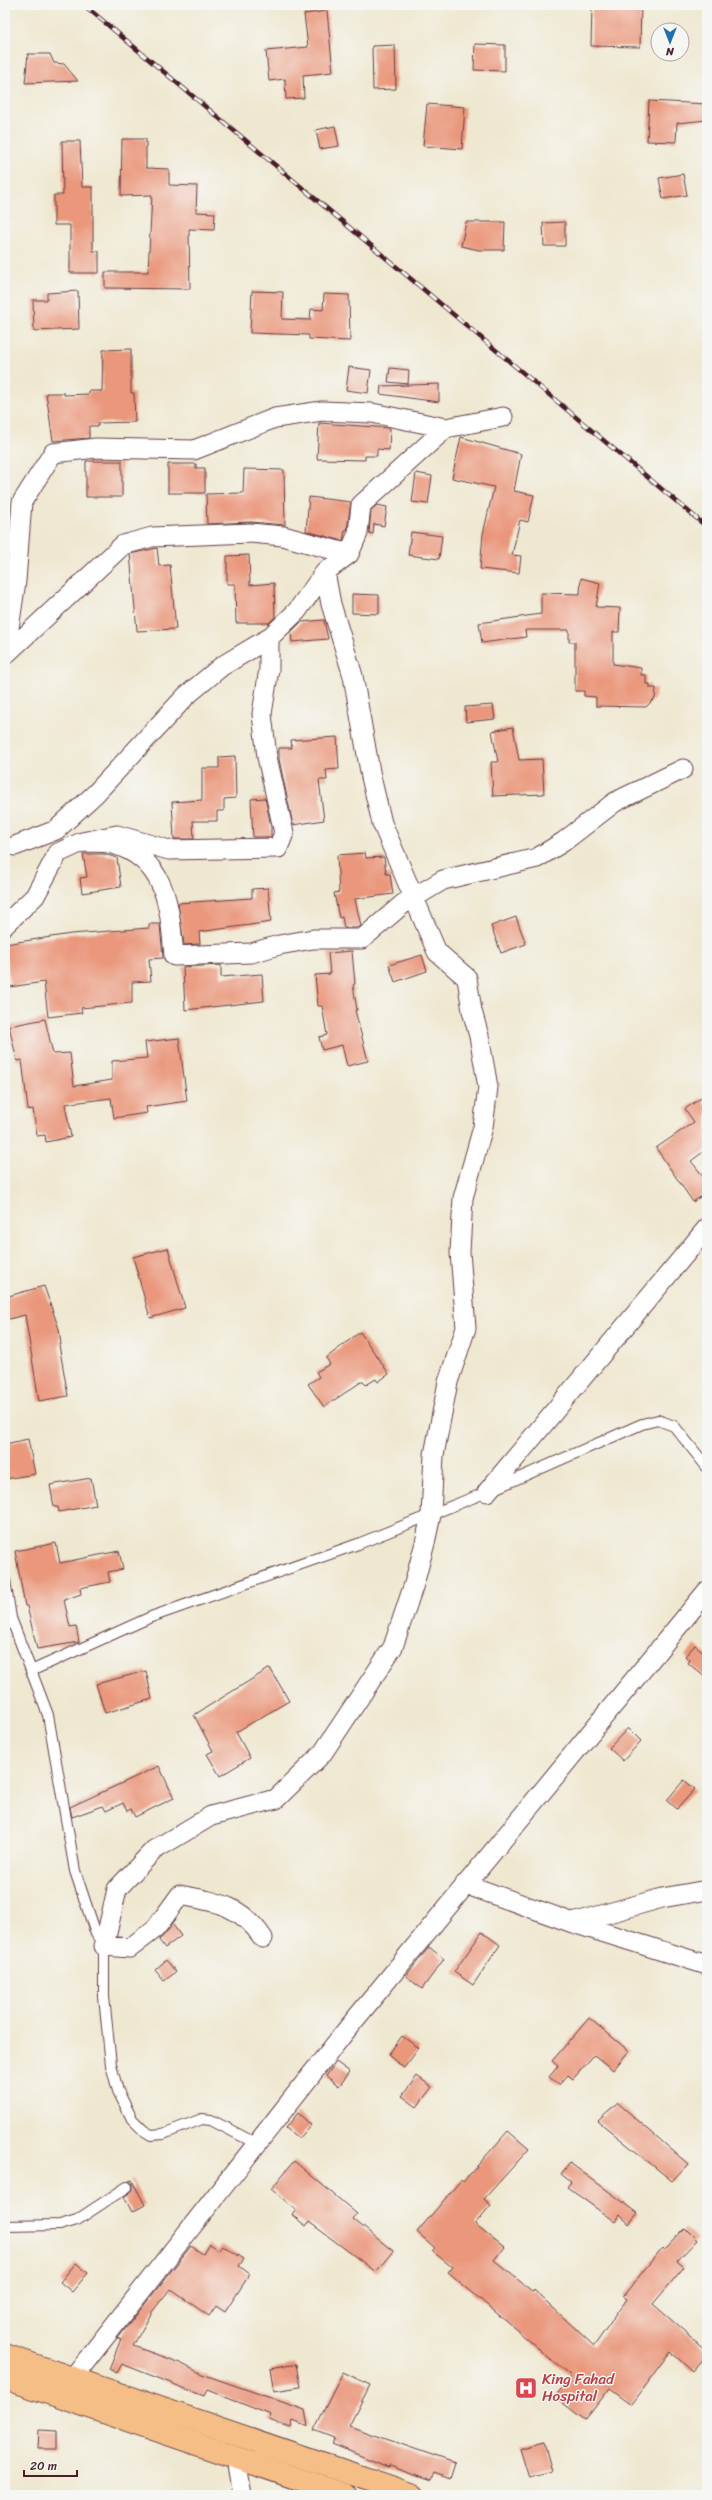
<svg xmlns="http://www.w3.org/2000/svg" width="712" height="2500" font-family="Sriracha,sans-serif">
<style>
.building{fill:#ea977b}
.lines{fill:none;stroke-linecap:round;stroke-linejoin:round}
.service-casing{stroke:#633d44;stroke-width:12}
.minor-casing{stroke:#633d44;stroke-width:21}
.primary-casing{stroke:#633d44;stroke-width:24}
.service{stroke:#fff;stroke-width:10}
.minor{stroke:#fff;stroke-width:19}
.primary{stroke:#f6be87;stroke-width:22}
.rail-casing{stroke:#4a1f2b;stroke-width:4.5}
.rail{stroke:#f6f6f2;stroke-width:3;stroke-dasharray:9;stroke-linecap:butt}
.labels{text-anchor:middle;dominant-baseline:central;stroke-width:3;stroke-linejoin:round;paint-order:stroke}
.health-label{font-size:15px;fill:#be3a42;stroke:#f6f6f2;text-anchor:start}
</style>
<rect width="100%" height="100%" fill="#f6f6f2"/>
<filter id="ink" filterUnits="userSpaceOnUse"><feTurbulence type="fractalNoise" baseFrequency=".025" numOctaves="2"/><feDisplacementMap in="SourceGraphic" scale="8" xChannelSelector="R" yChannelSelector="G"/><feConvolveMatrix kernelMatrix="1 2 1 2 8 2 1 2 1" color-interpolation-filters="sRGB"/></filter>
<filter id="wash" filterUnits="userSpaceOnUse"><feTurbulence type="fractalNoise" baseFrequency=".012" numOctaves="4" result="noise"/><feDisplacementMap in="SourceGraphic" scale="16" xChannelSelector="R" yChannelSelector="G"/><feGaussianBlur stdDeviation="0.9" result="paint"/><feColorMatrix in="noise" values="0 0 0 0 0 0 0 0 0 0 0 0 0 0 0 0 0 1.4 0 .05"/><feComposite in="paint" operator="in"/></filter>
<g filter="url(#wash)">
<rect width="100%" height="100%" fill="#efe8d1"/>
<g id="blocks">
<path class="building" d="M592,5h49l-1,42 -49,-1z
M327,11l6,61 -30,3 1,23 -18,1 -1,-20 -16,2 -3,-30 42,-4 -4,-33z
M475,44l30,1v26l-31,-1z
M395,45l1,44 -23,1 -1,-44z
M28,54h22l4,9 10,1 14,17 -53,2z
M649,101l58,3v16l-30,3 -1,19 -29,-1z
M427,104l38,3 -3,42 -39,-3z
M335,126l4,20 -19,3 -4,-19z
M122,139h24v29l23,1v16l28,1 -1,26 19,1 -1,17 -25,-1 1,60 -85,-1v-16h43l4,-77 -31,1z
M62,141h18l2,46h11v64h6v22h-29v-48h-16v-30h9z
M683,174l4,21 -24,4 -4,-21z
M466,222h39l-1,28h-25l-18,-4z
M565,222v24h-21l-1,-23z
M78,291l1,38 -45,2 -1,-31h14v-7z
M252,291l31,1 -1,27 28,1 1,-11 12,1 1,-16 25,1 1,46 -41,-2v-4l-59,-2z
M131,349v44h3l1,29 -37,1v3h-9v12l-36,3 -7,-48h18v2l25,-1v-3h13l1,-41z
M349,367l22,3 -3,23 -22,-3z
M390,368l19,2 -1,14 -20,-2z
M439,384v18l-59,-8 1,-8z
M319,423l71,5 -1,22 -12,-1v7h-12v4l-48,-1z
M461,437l60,17 -7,37 20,4 -6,27 -8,-2 -8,35 9,1 -2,17 -39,-4 3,-35 11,-47 -42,-9z
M86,461h36v36h-36z
M168,464h28v4h9v25h-37z
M244,469l40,1 1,55 -35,-3 -43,2 -1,-30 37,-1z
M416,473l16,3 -4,28 -16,-2z
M309,497l42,5 -4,28h-2l-2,11 -37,-10z
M377,505l10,2 -3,19 -10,-2 -1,10 -4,-1 2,-23z
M411,532l31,4 -3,23 -31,-4z
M157,548l2,18 11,-1 6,64 -39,2 -7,-77z
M249,555l1,30 24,-2 1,34 -6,6h-33l-1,-39h-8v-28z
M581,578l19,5 -4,24 24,1 -1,24h-6v32l28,4v7h5v9h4v4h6l-1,10 -9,9 -50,-1v-9l-12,-1v-5h-9v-49h-6v-12h-44l1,7 -44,6 -3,-20 62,-9v-21l39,1z
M352,594l27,1v19l-27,-1z
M324,620l4,19 -36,3 -1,-10 10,-10z
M493,705l2,14 -29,3 -1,-15z
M513,727l6,33 23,-1 2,35 -51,2 -2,-34h7l-6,-31z
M337,737l2,32 -13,1 1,10h-8l5,40 -31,5 -14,-66v-11h13l-1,-8z
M235,756l1,42 -12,1v12h-7v10h-24l1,18h-20l-2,-37 30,-2v-32h17v-11z
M265,798l6,29v10h-18l-2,-38z
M365,853l1,5 18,-1 2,17h4l3,20 -38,5 6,27 -4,2h-13l-2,-11 -3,1 -5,-25 5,-1 -2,-37z
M83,854h21l13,4 4,29 -39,6 -2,-15 7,-1z
M268,888l3,34 -72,10 1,12 -16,1 -6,-42 74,-5v-9z
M516,917l10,27 -25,9 -10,-27z
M149,924h11l3,34 -14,1 2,22 -19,1v21l-51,5 1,5 -34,4 -4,-35 -34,5 -5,-43 66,-10 78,-6z
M352,951l3,33 -2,1 4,25h-2l13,51 -21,5 -5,-21 -20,5 -3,-13 8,-2 -5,-29h-4l-3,-31 15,-1 -2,-21z
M422,955l5,16 -32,11 -6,-17z
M221,965v12l41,-3 2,27 -79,9 -2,-43z
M45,1019l8,35 17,-1 4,33 38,-6v-19l35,-3 -2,-16 34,-4 8,63 -41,6 1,6 -33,5 -3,-20 -46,6 6,33 -25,5 -1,-7 -8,1 -4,-27 -5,1 -6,-50 -5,1 -8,-35z
M701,1098l6,9v42l-16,12 16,20v11l-14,10 -37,-54 38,-26 -9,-13z
M168,1248l17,60 -35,10 -17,-61z
M44,1286l15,43 2,16h-2l9,51 -29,5 -14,-86 -20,5v-23z
M360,1332l29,42 -11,8 -2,-3 -10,6 -3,-3h-2l-37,25 -16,-23 11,-7 -3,-5 14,-8 -4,-6z
M28,1439l7,35 -30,5v-35z
M91,1478l5,27 -37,7 -1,-5h-4l-4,-22z
M56,1543l4,20 59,-12 4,18 -15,3 2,10 -30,6 1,6 -17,6 6,27 6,-1 3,16 -42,7 -10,-43h-2l-10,-55z
M695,1645l12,10v24l-19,-16 2,-2 -5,-5z
M270,1668l19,33 -53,31 14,26 -30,18 -13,-22 6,-3 -19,-36z
M146,1671l6,28 -47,14 -9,-29z
M628,1728l13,13 -18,20 -14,-13z
M159,1766l15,32 -39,19 -4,-8 -4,2 -4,-8 -17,8 -3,-5 -31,11 -2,-10z
M684,1780l11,9 -18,20 -10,-9z
M173,1925l8,11 -16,12 -6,-8z
M482,1932l18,13 -27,40 -19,-13z
M429,1947l15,12 -22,30 -16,-13z
M166,1960l10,12 -12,9 -9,-11z
M589,2018l40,33 -16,19 -19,-15 -21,24 -5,-4 -9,10 -10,-8 9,-11 -6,-5z
M402,2036l17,12 -15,20 -16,-13z
M336,2062l14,10 -11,14 -13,-10z
M417,2076l15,11 -15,20 -15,-11z
M618,2103l70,61 -16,17 -74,-60z
M298,2113l13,12 -12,14 -13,-11z
M508,2131l21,18 -45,50 7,6 -16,19 29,23 -10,13 39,32 1,-2 60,56 33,-47 -4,-3 39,-48 2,2 21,-22 12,12 -20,21 7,6 -31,37 54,47v5l-14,16 -22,-20 -39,52 -22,-16 -25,32 -30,-23 16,-21 -123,-104 4,-5 -20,-16 3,-3 -18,-16 44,-52 2,2z
M294,2161l63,53 -4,5 40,32 -17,21 -67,-50 -3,4 -14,-11 4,-5 -25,-21z
M570,2163l68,50 -9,11 -9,-9 -5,7 -48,-35 4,-5 -10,-8z
M132,2180l13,25 -13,7 -8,-15 9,-7v-6l-4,-3z
M209,2244l9,6 4,-5 22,14 -5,7 11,8 -25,38 -9,-6 -7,10 -39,-27 -18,23 -19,34 47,17 22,11 103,36 3,17 -15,-6 -2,7 -22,-8 2,-5 -64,-25 -3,6 -82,-32 -5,9 -8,-4 12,-30 -3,-1 73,-92 12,8z
M76,2263l12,10 -16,19 -12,-10z
M296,2364l4,23 -26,4 -4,-22z
M343,2372l27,13 -21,41 106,37 -5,16 -16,-6 -3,7 -42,-15 -1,2 -56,-23 3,-6 -21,-8z
M39,2430l18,1v18h-19z
M544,2442l8,30 -23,6 -9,-29z"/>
</g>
</g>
<g filter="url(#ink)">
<use href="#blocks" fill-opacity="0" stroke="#633d44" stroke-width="1"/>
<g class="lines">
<g class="service-casing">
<path id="service" d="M5,1580l6,38 37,97 27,156 21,63 8,12v51l7,68 7,26 14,28 11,11 8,5 12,-1 39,-15 9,1 46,24
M31,1671l120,-54 207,-73 129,-52 155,-68 16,-4 16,6 33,41
M5,2226l55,-1 17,-5 50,-33"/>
</g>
<g class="minor-casing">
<path id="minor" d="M5,642l3,-7 8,-54 6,-79 31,-49 43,-5 98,2 81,-32 47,-7 50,2 74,15 57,-11
M5,655l118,-110 29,-8 98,-4 33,3 66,18
M82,842c9,1 21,-1 30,2 55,14 58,65 62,112l77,-3 28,-8 34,-6h49l41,-35 40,-24 94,-22 26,-16 52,-40 68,-33
M15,846l41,-16 39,-36 91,-98 36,-30 47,-28 28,-27 28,-39 24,-18 9,-21 3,-28 85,-77
M5,925l30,-29 23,-43 24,-11 35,-7 52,15 109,-2 6,-15 -17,-76 -5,-43 7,-45v-31
M487,1492l220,-264
M465,1884l108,39 134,42
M573,1923l89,-25 45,-8
M263,1938c-22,-33 -46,-36 -83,-43l-24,33 -26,20 -26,-2 13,-57 37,-39 57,-34 65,-17 46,-45 71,-107 21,-63 11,-41 6,-28 3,-60 14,-73 18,-54 -6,-76 3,-54 20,-71 5,-40 -9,-51 -7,-25 -5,-33 -30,-26 -55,-129 -11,-46 -18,-101 -22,-72 -6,-32
M64,2389l284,-361 359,-437
M236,2458l6,37"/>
</g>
<g class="primary-casing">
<path id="primary" d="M5,2355l409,140
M5,2378l340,117"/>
</g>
<use href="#service" class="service"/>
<use href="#minor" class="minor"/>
<use href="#primary" class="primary"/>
<g class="rail-casing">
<path id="rail" d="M84,5l623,522"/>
</g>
<use href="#rail" class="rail"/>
</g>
</g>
<defs>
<g id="hospital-square" transform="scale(1.15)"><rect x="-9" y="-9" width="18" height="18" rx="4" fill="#e0444e" stroke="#f6f6f2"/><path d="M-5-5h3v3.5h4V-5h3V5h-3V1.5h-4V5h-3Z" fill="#fff"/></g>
</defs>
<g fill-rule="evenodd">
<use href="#hospital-square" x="526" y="2388"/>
</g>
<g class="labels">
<g class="health-label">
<text x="542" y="2379">King Fahad<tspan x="542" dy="17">Hospital</tspan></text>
</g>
</g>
<rect width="712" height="2500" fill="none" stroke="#f6f6f2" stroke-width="20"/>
<g transform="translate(670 42) rotate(180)"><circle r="19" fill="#f6f6f2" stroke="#b1a0a2"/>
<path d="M0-3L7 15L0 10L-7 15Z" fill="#1f6fb2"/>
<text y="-6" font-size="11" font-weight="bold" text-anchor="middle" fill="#4a1f2b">N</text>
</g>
<path d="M24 2470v6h53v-6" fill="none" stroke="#4a1f2b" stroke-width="2"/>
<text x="30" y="2470" font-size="12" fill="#4a1f2b" stroke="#f6f6f2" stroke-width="3" paint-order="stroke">20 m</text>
</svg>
